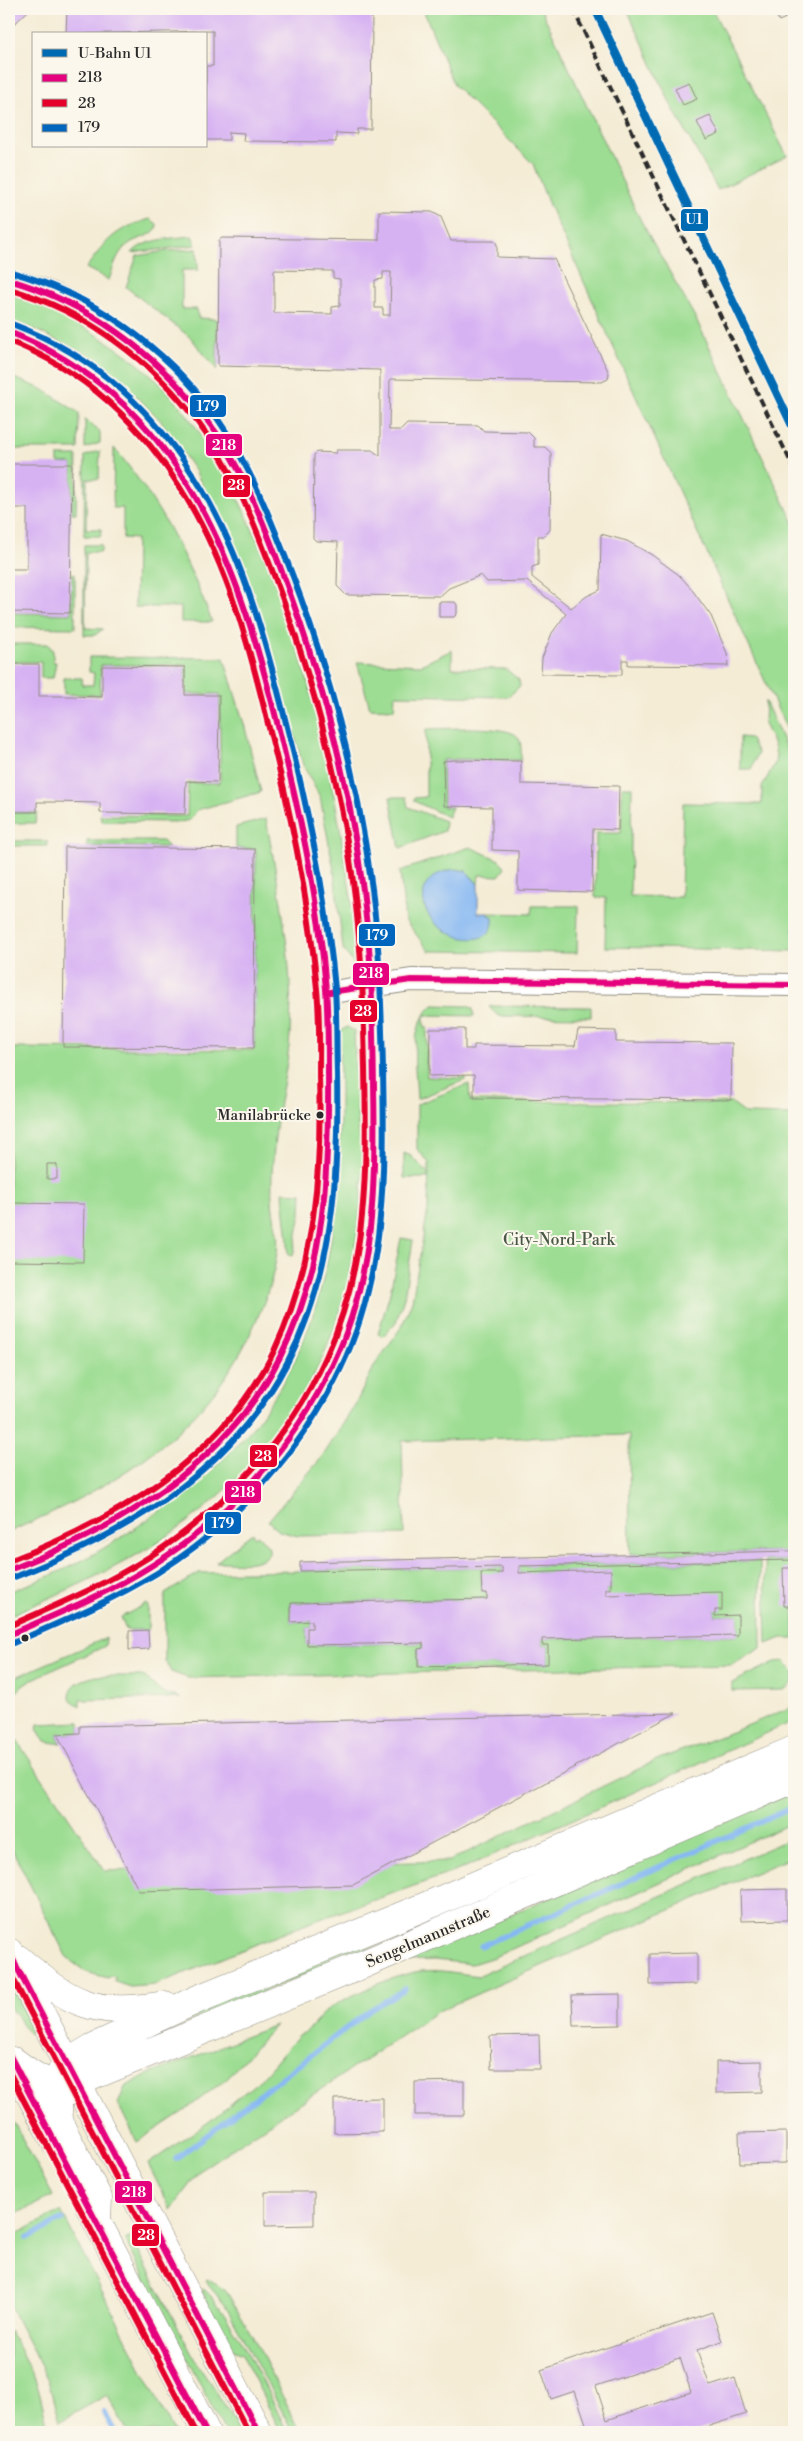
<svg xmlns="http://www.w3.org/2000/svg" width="803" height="2441" font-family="'Libre Bodoni',serif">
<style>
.green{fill:#9ddd93;stroke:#64845f}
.water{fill:#86b8f3;stroke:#58728f}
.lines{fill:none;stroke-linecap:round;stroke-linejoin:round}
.stream{stroke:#86b8f3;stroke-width:5.5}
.building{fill:#d7b2f3;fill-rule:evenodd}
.minor-casing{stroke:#908c80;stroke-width:24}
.major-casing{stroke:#908c80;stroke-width:29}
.minor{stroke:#fff;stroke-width:22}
.major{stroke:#fff;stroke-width:28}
.rail{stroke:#2b2b2b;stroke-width:4;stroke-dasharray:8 4;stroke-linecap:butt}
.bus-1-casing{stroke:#fbf7ec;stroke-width:10}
.bus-2-casing{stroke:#fbf7ec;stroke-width:10}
.bus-3-casing{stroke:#fbf7ec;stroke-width:10}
.bus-1{stroke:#e5007d;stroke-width:6}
.bus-2{stroke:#e4002b;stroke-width:6}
.bus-3{stroke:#0065bd;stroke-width:6}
.metro-1-casing{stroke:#fbf7ec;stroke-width:11}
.metro-1{stroke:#006ab3;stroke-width:8}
.bus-dot{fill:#2b2b2b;stroke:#fbf7ec;stroke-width:2}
.labels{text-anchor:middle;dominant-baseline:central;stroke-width:4;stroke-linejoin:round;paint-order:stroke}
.bus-label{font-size:15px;fill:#2b2b2b;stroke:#fbf7ec;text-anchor:end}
.park-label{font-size:16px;fill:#485845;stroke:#fbf7ec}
.street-label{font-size:16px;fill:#2b2b2b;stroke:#fbf7ec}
.line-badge{stroke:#fbf7ec;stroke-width:2}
.badge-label{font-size:14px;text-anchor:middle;font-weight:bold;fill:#fff}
</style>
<rect width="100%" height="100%" fill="#fbf7ec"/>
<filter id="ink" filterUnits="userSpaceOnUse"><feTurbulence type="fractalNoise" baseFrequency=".02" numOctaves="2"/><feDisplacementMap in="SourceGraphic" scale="10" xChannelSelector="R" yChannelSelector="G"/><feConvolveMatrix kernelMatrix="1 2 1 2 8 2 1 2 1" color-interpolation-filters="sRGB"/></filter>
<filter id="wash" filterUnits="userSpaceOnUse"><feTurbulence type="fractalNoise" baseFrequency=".0096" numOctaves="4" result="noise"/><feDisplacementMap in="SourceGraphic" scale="20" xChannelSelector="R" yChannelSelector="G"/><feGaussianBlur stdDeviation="1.12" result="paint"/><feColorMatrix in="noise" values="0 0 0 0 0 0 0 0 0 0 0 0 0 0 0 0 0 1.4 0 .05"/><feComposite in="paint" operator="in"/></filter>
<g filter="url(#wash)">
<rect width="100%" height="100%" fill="#f4ecd5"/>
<path class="green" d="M423,9h118l100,212 55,98 98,204v222l-245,-540 -16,-41 -79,-79z
M627,9h85l75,147 -69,34 -47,-85z
M150,219l7,5c0,12 -18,13 -27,19 -13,8 -16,23 -21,37l-23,-12c22,-29 27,-38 64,-49z
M192,236l4,9 -64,8c11,-14 43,-15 60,-17z
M197,249l1,21h-16v39h15l1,9 19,1v51l-26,-32 -65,-51 11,-31 29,-5z
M9,294c52,16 126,59 162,101 37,44 63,92 86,144 60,135 84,278 103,424l-4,4 -13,-18 -9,-79 -14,-73 -17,-32 -50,-171 -57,-122 -35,-51 -35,-35 -55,-38 -39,-20 -23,-7z
M9,376l33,13 37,24 -1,36h-69z
M85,419l15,13v11l-15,5z
M114,448c44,52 74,111 98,174h-31v-15h-46l1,-68 -13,-1v-30h-10z
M100,451l-1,28h-12l-1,50h15v7h-17l1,-80z
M58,456h19l-1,57h-4v-49l-14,-1z
M84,545h17v7h-15l-1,76 18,1 -8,6h-11z
M72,574h3v54l-66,-1v-14l62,1z
M9,644h39l5,7v11h3l-3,16h-12v-16h-32z
M452,650v18l54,1 13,11 1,6 -12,11 -113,-2 -1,14 -24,-1 -13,-46 64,3z
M89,657l135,1 20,66 17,68 -64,18 -7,10 -10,2 -78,-1 -2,-6 87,1 1,-33h32v-89h-34v-29h-85l-1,30 -36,-1v-16h18v7h11l1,-12 -5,-1z
M765,701l29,64v186l-189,-4 1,-49 -11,-1 1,-64h25l1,-46h10l-2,109 51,1 2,-94 79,1v-17l13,-24 1,-8 -2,-10 -10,-21z
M426,729c18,0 82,-5 92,8 4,6 3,16 3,23l-67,-1 -1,1h-11l1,47h9l-4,10 -34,-16v-3l12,-1z
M740,737l10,1 8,15 -7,16h-11z
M390,797h16l2,10 37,14 -1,10 -44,17z
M9,812l28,1 -2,10h-26z
M266,819c13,70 28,143 24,215 -2,35 -12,69 -15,104 -2,20 -4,40 -3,60 0,18 8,36 5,54 -3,24 -11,47 -21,69 -48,112 -140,164 -247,211v-484l245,2 2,-201 -20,-1v-21z
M9,841h38v5h-38z
M87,841h76l6,6 -82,-1z
M470,847l29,13 6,8 -6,8 -20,-1 -1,9 -12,-13h-20l-23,35 70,11 -7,-4 45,1 1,-8h46l-1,47 -148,-2 -24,-31 -5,-49z
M433,1005l35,1 5,3 1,7 -50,-1v11l3,1v50l38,1v2l-48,19c-1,-32 -10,-70 16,-94z
M492,1006l99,1v10l-93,-1 -9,-9z
M347,1027l7,4c1,31 2,61 4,91 0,14 6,28 5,41 -4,154 -57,272 -183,364 -52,38 -113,63 -171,89v-24c18,-8 38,-14 56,-23 60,-28 160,-100 198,-155 23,-33 43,-73 54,-112 26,-88 24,-179 22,-270z
M469,1084l1,17 261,2 15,11 48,1v436l-164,3 -1,-119 -227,6 2,93 -106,2 -19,-5 -11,-10 55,-65 32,-51 20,-40 27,-39 10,-25 16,-92 1,-46 -12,-14v-45z
M404,1153l7,3 17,17v5h-24z
M283,1192l19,1 -1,20 -8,43 -5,-1c1,-21 -4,-41 -5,-63z
M401,1238l12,2 -9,58 -8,24 -13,14 -5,-2 12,-41z
M252,1533l3,4 3,-2 11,13v6c-11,13 -38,7 -53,8z
M794,1560v78h-12l-15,6 -2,-83z
M760,1561l1,87 -29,17 -544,13 -17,-6 -6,-11v-67l34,-21 303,-6v6l-21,1 1,18 5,1v6l-196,4v19l21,-1v7h-5v17l116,-2v5l-5,1v17l130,-2v-19h-6v-6l196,-4v-20l-23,1v-6l-109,-15v-6h5l-1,-18 -91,2v-7z
M146,1604l2,2v24h-22l-5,-13z
M106,1638l-1,8c-16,8 -33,15 -50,23 -35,15 -55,25 -40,69l90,133 344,-10 210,-102 73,-27 62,-26v15l-335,149 -150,53 -154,62 -25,2 -15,-5v-5l-4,-1 -3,2 -22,-6 -19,-14 -58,-115v-163z
M784,1661l10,10c0,10 -2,15 -11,19l-51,1v-8l43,-21z
M97,1676h43l5,1 16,15 19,6 -100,2v6l-9,-6 -1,-4c1,-14 15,-17 27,-20z
M80,1722v11l-23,1 4,10 -16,-3 -8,-12 1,-5z
M794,1759v9l-191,84 -463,190 -30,10 -2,-5z
M794,1792v30l-300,135 -22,7 -37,-4 -32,1z
M794,1837v19l-356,155 -238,159 -29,40 -23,-46 62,-43 51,-42 38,-44c14,-4 20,-21 34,-29 20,-12 66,-33 89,-35 18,-2 39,3 57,5z
M9,1975l28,55 -8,4 -20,-28z
M276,2025l-50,54 -39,30 -50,33 -19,-38 7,-17 19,-11z
M9,2118l5,5 39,73 -44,21z
M61,2211l113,221h-46l-21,-37 -48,27 -11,-42 -39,-75v-67z
M131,2237l65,125 47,70h-18l-100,-192z
M206,2279l17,9 5,6 30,52 42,86h-7l-67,-126 -21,-25z
M203,2289c22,13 72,116 84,143h-6l-39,-78 -9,-4 -31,-58z
M9,2330l25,47 6,17 8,35 -3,3h-6l-5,-5 -6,5h-19z"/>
<path class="water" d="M456,869l10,2 12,13v29h8l7,4c4,41 -76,19 -69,-25 3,-16 18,-21 32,-23z"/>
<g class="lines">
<path class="stream" d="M481,1946l313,-139
M176,2159l194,-149 35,-21
M27,2238l35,-18
M104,2412l11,20"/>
</g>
<g id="blocks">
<path class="building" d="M9,9h21l-21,20z
M67,9h305l-1,120h-14v5l-21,-1v9l-93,-1 1,-8 -15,-1v8h-23v-74h7v-35l-147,3z
M773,9h21v15l-4,-8 -11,5z
M689,82l8,17 -14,6 -8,-17z
M710,116l9,18 -13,6 -9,-18z
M379,211l53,1 9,5 10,24h43l3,3v13l57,2 55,114 -1,6 -6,3 -212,-3 -1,51h12l6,-6 71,1 6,6 44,1 6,6v9h11l6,6 -1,77 -6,6h-6v29l-6,2v10l39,31 16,-12 13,-6 1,-56 26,7 25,14 27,20 11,12 21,29 16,37 1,13 -100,-1v-5h-6v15l-81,-1 1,-16 10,-25 14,-19 -39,-33 -40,1 -6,-7 -32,13 -9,8 -94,-1 -9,-9 1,-44 -22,-1 -3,-3 1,-83 3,-3 19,1v-3h36l8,6v-86l-162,-4 1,-126 3,-2 157,2zM274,270l59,1v7l7,1v27l-8,1v7l-58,-1zM383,272h8l-1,43h-7v-7h-8v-28l8,-1z
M9,464h63l-2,149 -61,-1v-43h18v-61h-18z
M439,602h16l2,3v9l-3,3h-15z
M9,664h30v32h33l30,1v-31l83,1v28h34l-1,87 -32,-1 -1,33 -85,-1v-10l-47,-1h-16v10h-28z
M454,760l67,1v23l98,2 -1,44 -25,-1 -1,63 -74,-2v-39l-26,-1v-43l-48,-1 -1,-45z
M65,847l190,2 -1,199 -191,-1z
M430,1029h35v20h9v-4l101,1 3,-16 38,1v11l116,1 -1,57 -257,-2v-23l-45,1z
M47,1164h10v15h-10z
M9,1203l75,1 -1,58 -74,-1z
M794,1551v9l-275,6v7l92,-3v19h-5v6l116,-3v18h-7v6l23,-1v20l-196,4v6h6v19l-130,3v-18l5,-1v-5l-116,2v-17h5v-7l-21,1v-19l196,-4v-6h-5l-1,-20h21v-6l-202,4v-9z
M783,1568h11v38h-10z
M148,1630l1,19 -20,1v-19z
M676,1713l-323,172 -214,6 -82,-157 23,-1v-7z
M787,1889v31l-46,1 -1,-31z
M697,1953v31l-47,1v-31z
M620,1994v31l-47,1 -1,-31z
M539,2035l1,34h-49l-1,-33z
M762,2061v31l-46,1v-31z
M464,2081v34h-49v-33z
M383,2098v34l-49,1v-34z
M786,2132v31l-46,1 -1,-31z
M265,2192h49v33l-49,1z
M712,2312l10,29 -25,9 13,36 25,-8 11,36 -55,18h-118l14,-5 -12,-36 -24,8 -10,-29zM680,2358l11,34 -84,28 -11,-34z"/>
</g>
</g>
<g filter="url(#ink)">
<use href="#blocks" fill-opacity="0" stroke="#908c80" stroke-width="1"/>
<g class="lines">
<g class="minor-casing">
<path id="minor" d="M9,280c78,14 174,96 214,163 23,37 40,80 56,121 53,133 85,279 93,422 2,31 1,61 2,92 2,100 4,193 -41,286 -40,82 -103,154 -182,202 -45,27 -94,48 -142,69
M9,332c74,24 123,72 167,134 54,76 81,175 103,264 22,85 39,171 47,259 2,27 2,55 2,83 1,32 2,65 0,97 -3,60 -22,135 -48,189 -53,107 -162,174 -271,212
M326,993l85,-13 383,5"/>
</g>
<g class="major-casing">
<path id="major" d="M9,1952l249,480
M18,1959c53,45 76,58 147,46
M13,2061c20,14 37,29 62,22l289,-119 430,-185
M14,2064l42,79
M89,2206l117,226
M97,2221l1,-23 -37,-71 -3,-13v-29l2,-10 6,-11 26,-16 106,-49 238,-97 358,-152"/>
</g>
<use href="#minor" class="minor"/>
<use href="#major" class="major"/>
<path class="rail" d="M573,9l221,460"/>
<g class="bus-1-casing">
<path id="bus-1" d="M9,280c78,22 145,72 195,136 36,46 58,102 78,156 44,117 75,239 86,364 5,50 5,100 6,150 2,95 1,190 -41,278 -39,82 -104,154 -182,202 -44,28 -94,48 -142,69
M9,332c83,32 143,89 187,166 41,72 63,152 83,232 21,85 40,171 47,259 2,27 2,55 2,82 1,98 -2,197 -48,286 -55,109 -161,171 -271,213
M330,992l81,-12 383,5
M9,1952l249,480
M9,2054l197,378"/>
</g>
<g class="bus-2-casing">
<path id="bus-2" d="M9,289c75,21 144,72 190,135 35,46 56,101 76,154 43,115 74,236 84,359 4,43 5,87 6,131 2,99 3,198 -39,289 -37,82 -102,152 -177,200 -44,28 -93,48 -140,69
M9,341c78,30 136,87 178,158 42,70 63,150 82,229 22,85 40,172 48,261 3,29 2,59 2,88 3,94 -4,187 -45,274 -52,107 -158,169 -265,210
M9,1971l239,461
M9,2072l187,360"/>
</g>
<g class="bus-3-casing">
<path id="bus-3" d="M11,272c81,22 154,75 204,143 34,48 56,104 77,159 44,116 74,237 85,361 4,45 5,90 6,135 2,101 3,204 -42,298 -40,84 -106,156 -184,205 -46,28 -96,49 -144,70
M12,324c85,32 145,89 191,167 42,72 64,155 84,236 22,86 40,173 48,262 2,28 1,56 2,84 2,99 -3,200 -50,290 -57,110 -163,172 -275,215"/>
</g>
<use href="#bus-1" class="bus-1"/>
<use href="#bus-2" class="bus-2"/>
<use href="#bus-3" class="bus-3"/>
<g class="metro-1-casing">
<path id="metro-1" d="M595,9l199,421"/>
</g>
<use href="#metro-1" class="metro-1"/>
</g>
</g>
<g class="bus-dot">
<circle cx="320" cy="1115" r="4.5"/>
<circle cx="25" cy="1638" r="4.5"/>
</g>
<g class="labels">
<g class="bus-label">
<text x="311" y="1115">Manilabrücke</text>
</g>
<g class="park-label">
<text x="559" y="1240">City-Nord-Park</text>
</g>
<g class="street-label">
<text transform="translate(428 1937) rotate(-23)">Sengelmannstraße</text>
</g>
</g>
<g class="line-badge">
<rect x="680" y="208" width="29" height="24" rx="5" fill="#006ab3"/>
<rect x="189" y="394" width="38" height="24" rx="5" fill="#0065bd"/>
<rect x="205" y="433" width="38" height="24" rx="5" fill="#e5007d"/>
<rect x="222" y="474" width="29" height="24" rx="5" fill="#e4002b"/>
<rect x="358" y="923" width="38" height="24" rx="5" fill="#0065bd"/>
<rect x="352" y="962" width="38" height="24" rx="5" fill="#e5007d"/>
<rect x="349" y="999" width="29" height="24" rx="5" fill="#e4002b"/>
<rect x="249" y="1444" width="29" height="24" rx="5" fill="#e4002b"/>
<rect x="224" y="1480" width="38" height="24" rx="5" fill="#e5007d"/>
<rect x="204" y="1511" width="38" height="24" rx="5" fill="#0065bd"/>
<rect x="114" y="2180" width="39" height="24" rx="5" fill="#e5007d"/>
<rect x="131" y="2223" width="29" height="24" rx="5" fill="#e4002b"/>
</g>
<g class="badge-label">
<text x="694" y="224">U1</text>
<text x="208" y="411">179</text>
<text x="224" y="450">218</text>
<text x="236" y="490">28</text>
<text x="377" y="940">179</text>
<text x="371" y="978">218</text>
<text x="363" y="1016">28</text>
<text x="263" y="1461">28</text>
<text x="243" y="1497">218</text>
<text x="223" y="1528">179</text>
<text x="134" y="2197">218</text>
<text x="146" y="2240">28</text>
</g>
<rect width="803" height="2441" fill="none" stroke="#fbf7ec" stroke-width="30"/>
<rect x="32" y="32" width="175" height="115" fill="#fbf7ec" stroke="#a8a59f"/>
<rect x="42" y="49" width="25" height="8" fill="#006ab3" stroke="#a8a59f"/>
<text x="78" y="58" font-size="15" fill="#2b2b2b">U-Bahn U1</text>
<rect x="42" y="74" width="25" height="8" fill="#e5007d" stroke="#a8a59f"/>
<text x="78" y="82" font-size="15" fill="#2b2b2b">218</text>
<rect x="42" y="99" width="25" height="8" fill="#e4002b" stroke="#a8a59f"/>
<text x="78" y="108" font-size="15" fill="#2b2b2b">28</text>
<rect x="42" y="124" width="25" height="8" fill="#0065bd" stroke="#a8a59f"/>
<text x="78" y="132" font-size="15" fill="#2b2b2b">179</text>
</svg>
